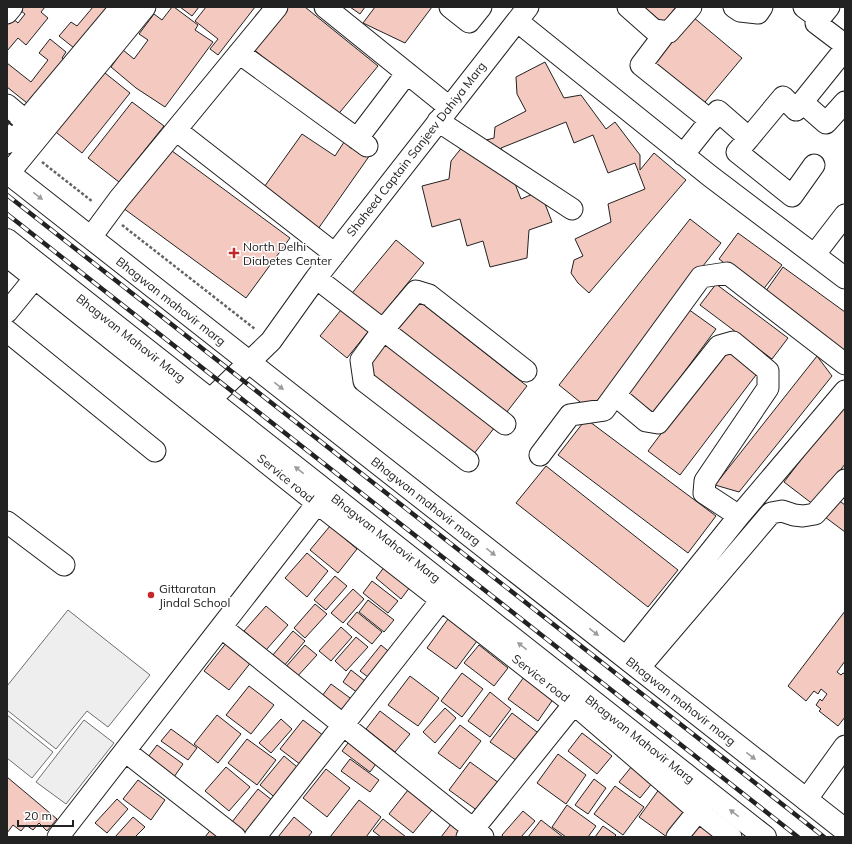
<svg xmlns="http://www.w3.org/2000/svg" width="852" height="844" font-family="Mulish,sans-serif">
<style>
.green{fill:#eee;stroke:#6f6f6f}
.building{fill:#f3c9c0;stroke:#222}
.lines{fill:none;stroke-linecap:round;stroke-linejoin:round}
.minor-casing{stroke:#222;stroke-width:23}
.major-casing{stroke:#222;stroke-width:24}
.path{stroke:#646464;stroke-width:2.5;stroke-dasharray:3 2;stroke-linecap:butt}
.minor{stroke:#fff;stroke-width:21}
.major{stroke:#fff;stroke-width:22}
.rail-casing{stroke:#222;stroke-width:4.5}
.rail{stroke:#fff;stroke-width:3;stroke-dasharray:9;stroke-linecap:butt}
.wall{stroke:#222;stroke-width:2}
.oneway{fill:#9c9c9c}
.poi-dot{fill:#c62828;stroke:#fff;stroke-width:1.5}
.labels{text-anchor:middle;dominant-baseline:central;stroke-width:3;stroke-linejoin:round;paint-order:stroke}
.street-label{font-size:12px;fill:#222;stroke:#fff}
.poi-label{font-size:12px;fill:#222;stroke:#fff;text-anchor:start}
</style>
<rect width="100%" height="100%" fill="#fff"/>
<path class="green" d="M68,610l82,65 -42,52 -21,-16 -31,38 -49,-39v-24z
M7,715l46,37 -21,26 -25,-20z
M84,720l30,23 -48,61 -30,-22z"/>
<path class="building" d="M16,7h29l-4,5 7,6 -22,27 -8,-7 -11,13v-29l4,-5 7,6 7,-9z
M93,7h24l-43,41 -15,-12 12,-14 6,4z
M172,7h2l24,18 -3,5 18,12 -48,65 -29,-19 -25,-21 12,-17 11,9 14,-19 -9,-6 15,-20 8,6z
M180,7h19l-7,9z
M206,7h49l-37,48 -8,-6 8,-10 -23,-18z
M285,7h20l73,59 -42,51 -84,-69z
M350,7h15l-5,7z
M375,7h57l-27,36 -42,-20z
M644,7h32l-13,16z
M693,17l49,41 -42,50 -49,-41z
M50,39l16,13 -4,6 6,4 -30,37 -5,-4 -6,8 -20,-16v-24l24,19 17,-22 -9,-7z
M545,62l19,36 17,-3 25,34 9,-7 25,33v15l14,-17 32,27 -97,113 -11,-10 -7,-10 3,-13 9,-4 -8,-17 36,-17 -3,-18 37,-15 -10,-26 -27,10 -15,-38 -19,8 -8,-21 -65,26 20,51 19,-8 12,31 -23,8 -2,28 -37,9 -7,-26 -16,5 -7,-27 -28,8 -10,-41 27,-7 2,-18 12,-15 31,-8 1,-11 31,-16 -9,-17 -1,-17z
M100,69l30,24 -48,60 -30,-24z
M132,102l32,24 -45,56 -31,-24z
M302,134l33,22 11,-17 24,16 -52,74 -56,-39z
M168,148l122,90 -44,60 -123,-90z
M690,219l31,24 -131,167 -31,-25z
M738,233l44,32 -20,26 -43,-32z
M396,240l28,23 -47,58 -29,-23z
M783,267l62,45v43l-82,-60z
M716,284l72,54 -16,21 -72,-54z
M415,298l112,88 -24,31 -112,-88z
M345,305l27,22 -25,31 -27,-22z
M688,309l28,20 -62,84 -28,-21z
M385,342l110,85 -22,28 -110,-86z
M727,346l32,25 -79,104 -32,-24z
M817,356l15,20 -93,116 -24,-7z
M845,402v62l-31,41 -30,-23z
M586,419l130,97 -28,37 -130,-98z
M546,466l132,104 -30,37 -132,-104z
M834,497l11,8v27l-24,-18z
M330,526l27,23 -19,24 -28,-23z
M307,553l21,18 -21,26 -22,-19z
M385,566l25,21 -9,12 -25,-21z
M335,576l12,10 -21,24 -12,-10z
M372,581l26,20 -10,12 -25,-20z
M353,589l11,10 -21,24 -12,-10z
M368,600l26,20 -10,12 -25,-20z
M315,604l12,10 -22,24 -11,-10z
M266,606l22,19 -22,25 -22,-19z
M845,611v50l-8,11 4,3 2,-2 2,1v43l-7,9 -19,-15 2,-2 -5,-4 4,-6 2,2 5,-7 -6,-5 -3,5 -4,-3 -8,10 -18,-15z
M357,612l25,20 -10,12 -25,-20z
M448,619l29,22 -21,28 -29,-21z
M341,627l11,10 -21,24 -12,-10z
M293,631l12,10 -21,25 -12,-10z
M356,637l12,10 -22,24 -11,-10z
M227,642l25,19 -23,29 -25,-19z
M305,645l12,10 -22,24 -11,-10z
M381,645l12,10 -21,25 -12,-9z
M479,645l29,23 -14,18 -30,-23z
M351,670l19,15 -8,11 -19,-14z
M462,673l21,16 -21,28 -21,-16z
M410,676l29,22 -21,28 -30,-21z
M524,677l30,21 -16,23 -30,-22z
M331,684l26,19 -9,12 -26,-19z
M249,686l25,19 -23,29 -25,-19z
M490,692l21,17 -21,28 -22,-16z
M445,708l11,10 -21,25 -12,-11z
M380,711l30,23 -15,18 -29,-23z
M512,713l29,22 -21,28 -30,-21z
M217,715l24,19 -23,29 -24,-19z
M281,719l11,10 -21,24 -12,-10z
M303,720l25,19 -23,29 -25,-19z
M460,725l21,16 -21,28 -22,-16z
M171,729l26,19 -9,12 -27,-19z
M582,733l30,23 -15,18 -29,-23z
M247,739l29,21 -19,25 -29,-22z
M351,739l28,21 -9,12 -28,-21z
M157,745l26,19 -9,13 -26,-20z
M558,754l28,21 -20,29 -29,-21z
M284,756l18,15 -24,29 -18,-15z
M350,759l29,21 -9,12 -29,-21z
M470,762l29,21 -21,28 -29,-21z
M632,766l21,16 -13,16 -21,-16z
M226,767l24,20 -21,24 -24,-20z
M326,769l24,19 -23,29 -24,-19z
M7,777l50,42 -10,12 -8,-8 -6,7 -7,-5 -5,6 -8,-6 -6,8z
M594,779l12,9 -18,26 -13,-9z
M138,780l27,20 -14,20 -28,-21z
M412,785l24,20 -23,28 -24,-19z
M615,786l29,21 -21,28 -29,-21z
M660,788l29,22 -20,27h-2l-28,-20z
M258,789l19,15 -25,33 -20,-15z
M117,799l11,10 -21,24 -12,-10z
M359,800l22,17 -15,20h-36z
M567,805l29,21 -8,11h-22l-14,-10z
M523,811l12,10 -14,16h-18l-1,-2z
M133,817l12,10 -10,10h-20z
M294,817l18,15 -4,5h-30z
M383,819l23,18h-25l-8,-6z
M541,820l22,17h-35z
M703,820l23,17h-36z
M451,824l11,10 -3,3h-18z
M603,826l13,9 -2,2h-19z
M212,828l12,9h-19z"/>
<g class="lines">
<g class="minor-casing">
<path id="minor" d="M325,7l124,100
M450,7l19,15 12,-15
M628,7l26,23 15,2 22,-25
M734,7l6,4 18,2 4,-6
M804,7l16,12
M829,7l-13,16 29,22
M7,13l5,-6
M517,21l193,155 135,102
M666,32l-25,33 70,56
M239,53l128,93
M802,102l24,21 19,-21
M7,105l19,16
M438,121l134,88
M176,130l159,124
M749,138l-12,14 55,44 22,-31
M357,139l50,-66
M7,143l114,-136
M683,155l35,-44 31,27 34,-41 13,13 49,-61
M9,173l136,-166
M91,237l28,-38 158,-192
M815,254l30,-39
M7,256l310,247 257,201 124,107 33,26
M316,278l189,146
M7,312l36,-44
M7,331l148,120
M615,395l31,26 12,2 61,-77 14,-4 35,29v17l-63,93 -1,12 35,23
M210,400l61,-59 45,-63 212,-271
M540,455l30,-40 34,-5 97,-133 26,-4 118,91
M468,461l-104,-80 -3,-21 22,-30 33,-39 13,4 97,76
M7,522l57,43
M221,627l262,210
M626,657l113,-141 106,-125
M639,668l132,-155 11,-2 12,4 9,1 12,-2 30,-34
M125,751l110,86
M806,800l39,-54
M58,837l268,-345
M255,837l195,-248
M467,837l115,-143
M677,837l30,-37"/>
</g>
<g class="major-casing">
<path id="major" d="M7,172l838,658
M7,240l758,597"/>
</g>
<path class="path" d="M42,162l51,40
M122,225l133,104"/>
<use href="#minor" class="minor"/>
<use href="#major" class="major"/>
<g class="rail-casing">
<path id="rail" d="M7,195l817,642
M7,214l791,623"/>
</g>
<use href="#rail" class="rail"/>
<path class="wall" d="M7,121l5,4"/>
</g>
<defs><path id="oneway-solid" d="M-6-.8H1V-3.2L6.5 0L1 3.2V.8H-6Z"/></defs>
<g class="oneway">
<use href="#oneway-solid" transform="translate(38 196) rotate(38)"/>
<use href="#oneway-solid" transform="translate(279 386) rotate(38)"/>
<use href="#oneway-solid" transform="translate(299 470) rotate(-142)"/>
<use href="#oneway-solid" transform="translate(491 552) rotate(38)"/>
<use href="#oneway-solid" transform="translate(594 632) rotate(38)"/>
<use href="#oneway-solid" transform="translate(522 646) rotate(-142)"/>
<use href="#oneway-solid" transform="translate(751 756) rotate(38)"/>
<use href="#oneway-solid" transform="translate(734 813) rotate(-142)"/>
</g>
<g class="poi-dot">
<path d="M232 247h4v4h4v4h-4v4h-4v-4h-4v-4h4z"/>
<circle cx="151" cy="595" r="4"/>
</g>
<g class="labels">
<g class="street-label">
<text transform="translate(416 149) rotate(-52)">Shaheed Captain Sanjeev Dahiya Marg</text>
<text transform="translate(171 301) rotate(38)">Bhagwan mahavir marg</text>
<text transform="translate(131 338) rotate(38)">Bhagwan Mahavir Marg</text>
<text transform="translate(286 478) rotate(39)">Service road</text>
<text transform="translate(426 501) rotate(38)">Bhagwan mahavir marg</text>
<text transform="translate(386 538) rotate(38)">Bhagwan Mahavir Marg</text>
<text transform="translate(541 678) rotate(38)">Service road</text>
<text transform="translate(681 701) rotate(38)">Bhagwan mahavir marg</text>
<text transform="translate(640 739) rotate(38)">Bhagwan Mahavir Marg</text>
</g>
<g class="poi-label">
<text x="243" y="246">North Delhi<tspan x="243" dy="14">Diabetes Center</tspan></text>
<text x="159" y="588">Gittaratan<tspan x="159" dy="14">Jindal School</tspan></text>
</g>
</g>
<rect width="852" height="844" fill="none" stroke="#222222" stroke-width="16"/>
<path d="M18 820v6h55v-6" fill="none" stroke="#222222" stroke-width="2"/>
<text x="24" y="820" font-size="12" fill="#222222" stroke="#ffffff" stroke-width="3" paint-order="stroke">20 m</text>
</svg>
